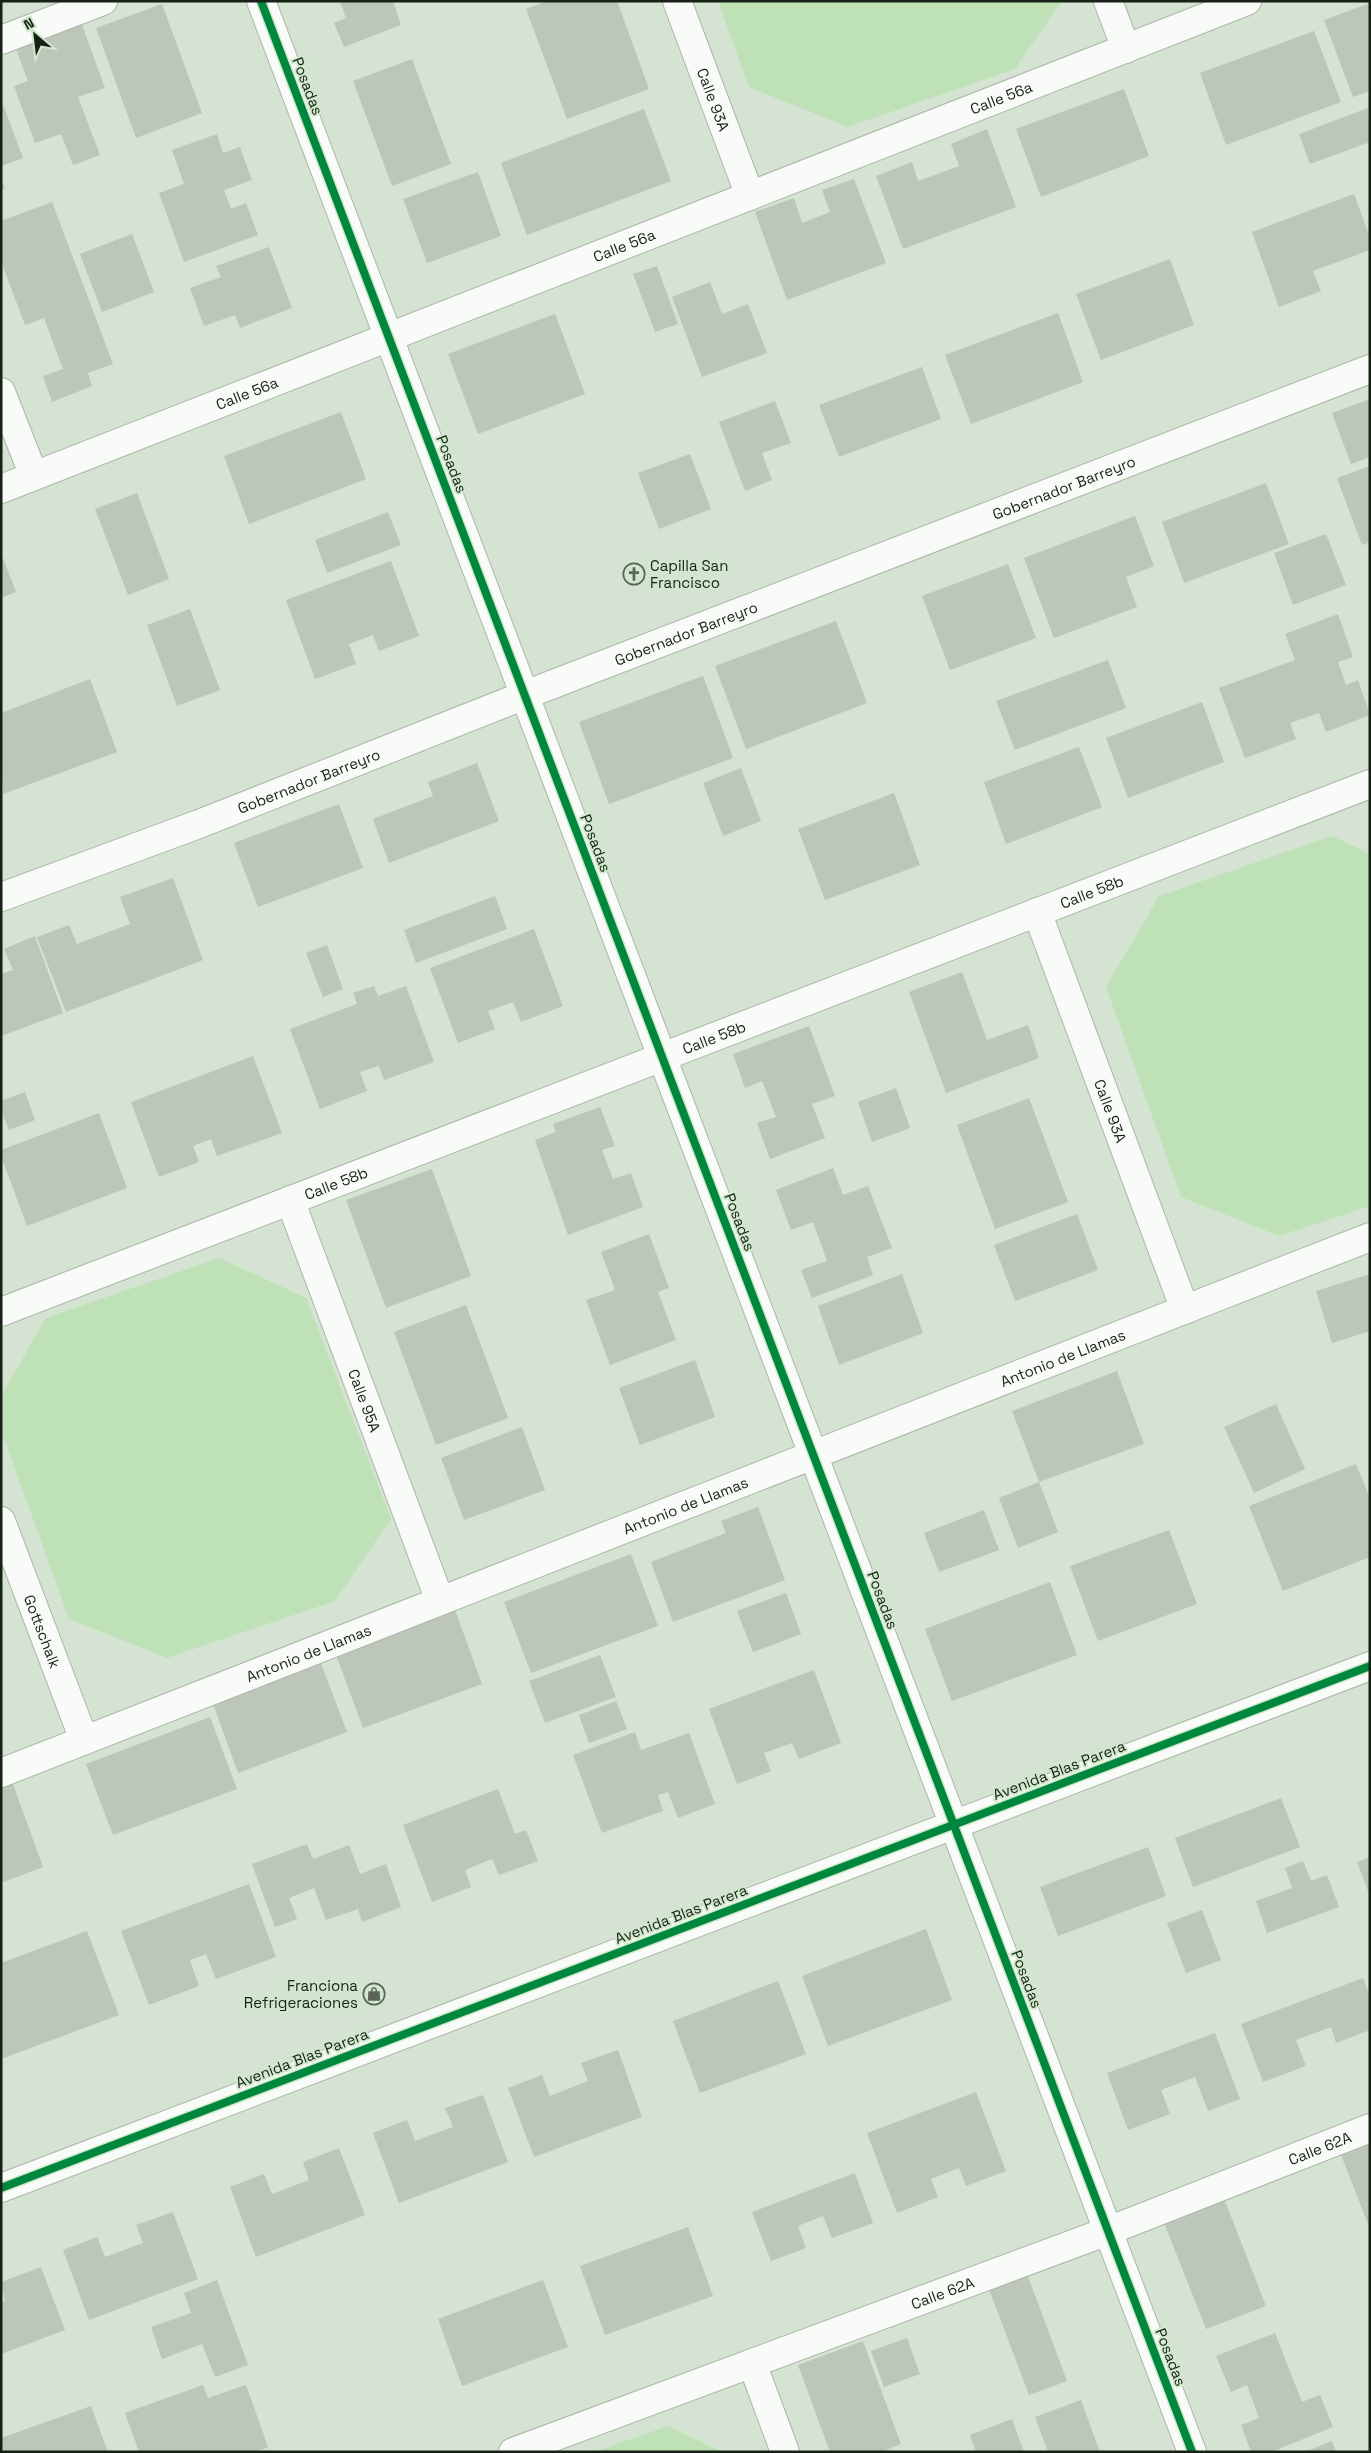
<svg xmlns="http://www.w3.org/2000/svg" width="1371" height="2453" font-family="'Space Grotesk',sans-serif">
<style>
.green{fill:#bfe1b8}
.building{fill:#bcc6b9}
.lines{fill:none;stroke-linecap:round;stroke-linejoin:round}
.street-casing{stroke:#acb6aa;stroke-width:30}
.primary-casing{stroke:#acb6aa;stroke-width:30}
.street{stroke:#f9fbf8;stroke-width:28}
.primary{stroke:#f9fbf8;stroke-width:28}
.cycleway-casing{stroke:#d0e9cc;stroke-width:11}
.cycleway{stroke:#00873e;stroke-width:8}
.labels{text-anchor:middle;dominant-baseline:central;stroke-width:4;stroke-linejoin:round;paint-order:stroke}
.street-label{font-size:15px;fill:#182116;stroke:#d0e9cc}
.poi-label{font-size:15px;fill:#182116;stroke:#d0e9cc;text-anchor:start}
</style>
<rect width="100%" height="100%" fill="#d5e3d2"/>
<path class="green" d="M718,1h344l-47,68 -167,58 -99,-40z
M1332,836l38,18v352l-91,30 -98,-39 -75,-210 53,-91z
M219,1258l87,40 85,221 -56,82 -168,57 -98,-39 -68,-189v-34l45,-78z
M668,2426l54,26h-128z"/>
<path class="building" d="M340,1h53l8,24 -57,22 -10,-24 12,-5z
M547,1h70l32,88 -82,30 -41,-110z
M1370,3v88l-17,6 -29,-77z
M162,4l40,109 -66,25 -40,-110z
M78,14l27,74 -27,9 22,58 -27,10 -12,-31 -26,9 -21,-57 14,-5 -16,-43z
M1314,31l27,71 -115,43 -26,-72z
M412,59l39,105 -59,22 -39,-105z
M1124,89l25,67 -108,41 -25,-68z
M1,99l22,59 -22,8z
M1368,108l2,34 -60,22 -11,-30z
M644,109l27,72 -144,54 -26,-72z
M987,129l29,78 -113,42 -27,-73 36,-14 6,19 41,-15 -8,-22z
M217,134l6,19 17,-6 12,33 -28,10 7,19 15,-6 12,32 -74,27 -25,-69 25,-9 -12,-34z
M478,172l23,64 -74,27 -24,-64z
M1,178l4,10 -4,2z
M854,179l32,84 -99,37 -32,-88 39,-14 8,25 28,-11 -8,-22z
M1354,194l16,44v12l-57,21 8,20 -42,16 -27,-75z
M52,202l61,162 -25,9 4,13 -40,16 -9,-26 20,-7 -19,-51 -19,7 -24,-64v-40z
M132,234l22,58 -52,20 -22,-58z
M269,247l23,61 -52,20 -5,-13 -31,11 -14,-38 31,-11 -5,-11z
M1170,259l24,66 -93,35 -25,-66z
M657,266l21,58 -23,8 -22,-58z
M710,282l12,32 26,-10 19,49 -65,24 -30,-80z
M1058,313l25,69 -112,42 -26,-69z
M555,314l30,80 -107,40 -30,-80z
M922,367l19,52 -102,38 -20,-52z
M1370,399v58l-19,7 -19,-51z
M775,401l16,42 -29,10 10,27 -27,11 -26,-69z
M341,412l25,67 -117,45 -25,-68z
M690,454l21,55 -52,20 -21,-56z
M1370,466v76l-8,3 -25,-67z
M1266,483l23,61 -105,39 -22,-61z
M137,493l32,86 -41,16 -33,-86z
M388,512l13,33 -74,28 -12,-33z
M1135,516l19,50 -28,11 11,30 -83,31 -30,-80z
M1326,534l20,51 -53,20 -19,-52z
M1,553l15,39 -15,6z
M391,561l28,75 -40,15 -6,-16 -24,9 7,20 -41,15 -29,-79z
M1008,564l28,74 -86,32 -28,-74z
M190,609l30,81 -43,16 -30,-81z
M1338,614l15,43 -15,5 8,23 12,-5 12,35 -44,17 -7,-19 -29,10 6,16 -51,19 -26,-70 76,-28 -10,-26z
M836,621l31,82 -121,46 -31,-83z
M1108,660l18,48 -111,42 -19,-49z
M703,676l30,82 -124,46 -30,-82z
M90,679l27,73 -114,42 -2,-81z
M1202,702l22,60 -96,36 -22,-60z
M1079,747l23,60 -96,37 -22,-62z
M477,763l22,58 -110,42 -16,-44 60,-23 -5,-14z
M741,768l20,53 -38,15 -20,-53z
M894,793l26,72 -95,35 -27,-71z
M339,804l24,64 -105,39 -24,-64z
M173,878l30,82 -137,52 -29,-75 32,-12 8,19 53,-20 -10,-27z
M495,896l12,33 -91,34 -12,-33z
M534,929l29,77 -42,16 -8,-20 -25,9 7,18 -37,14 -28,-75z
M35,936l28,77 -62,23v-62l12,-4 -9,-21z
M327,945l16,44 -20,8 -17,-44z
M962,972l25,68 41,-15 11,33 -93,35 -37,-101z
M374,986l4,10 28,-10 28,76 -50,18 -5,-14 -19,6 7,19 -47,18 -30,-80 67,-25 -4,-11z
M809,1026l26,70 -23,8 13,34 -55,21 -13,-36 19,-6 -14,-36 -17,7 -12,-34z
M253,1056l29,77 -65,23 -6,-17 -18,7 6,16 -40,15 -28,-75z
M896,1088l14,40 -38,14 -14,-40z
M25,1092l10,28 -26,10 -8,-20v-9z
M1029,1098l39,104 -73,27 -38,-104z
M600,1107l15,39 -13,4 11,29 18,-6 12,34 -75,28 -33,-95 21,-8 -3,-8z
M99,1113l28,75 -100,38 -26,-70v-6z
M833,1168l10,27 25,-9 24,62 -25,9 6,18 -61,23 -11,-28 26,-9 -14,-39 -22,8 -15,-40z
M432,1169l39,107 -85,32 -40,-108z
M1077,1214l21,56 -83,31 -21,-56z
M649,1234l20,54 -11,4 18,48 -66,25 -24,-65 29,-10 -14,-38z
M902,1274l21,59 -84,32 -21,-59z
M1370,1274v57l-38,12 -16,-52z
M466,1305l42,113 -72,27 -42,-113z
M695,1360l20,57 -75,28 -21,-57z
M1117,1371l27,73 -105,38 -27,-71z
M1276,1404l29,65 -51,24 -30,-66z
M522,1427l23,63 -81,30 -23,-62z
M1356,1464l14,34v59l-87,34 -34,-85z
M1039,1482l19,50 -40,16 -19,-50z
M758,1507l27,73 -112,42 -22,-60 75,-29 -5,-12z
M984,1510l15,40 -60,22 -15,-39z
M1169,1530l28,74 -99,37 -28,-75z
M631,1554l27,72 -127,47 -27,-71z
M1050,1582l27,73 -125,46 -27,-72z
M786,1593l15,41 -48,18 -16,-41z
M455,1610l27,74 -119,44 -27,-73z
M600,1655l16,42 -71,26 -16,-42z
M320,1661l27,71 -109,41 -26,-72z
M814,1670l27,73 -42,16 -7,-16 -28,10 7,18 -34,13 -28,-75z
M616,1701l11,28 -38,14 -10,-28z
M210,1717l27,72 -124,46 -27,-71z
M635,1732l6,18 48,-17 26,71 -37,14 -10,-26 -10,3 5,16 -61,22 -29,-78z
M10,1776l33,91 -42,16v-104z
M498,1789l17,45 11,-4 12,31 -39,14 -7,-16 -27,11 6,17 -39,15 -29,-77z
M1281,1798l19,49 -107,40 -18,-49z
M307,1844l6,15 36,-14 11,29 26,-10 15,43 -39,15 -4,-13 -32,11 -12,-32 -25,10 8,21 -22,8 -23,-63z
M1148,1847l18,49 -108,40 -18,-49z
M1370,1857v39l-13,-34z
M1303,1861l8,20 16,-6 12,32 -72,26 -11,-32 36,-13 -7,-20z
M249,1884l27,73 -60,22 -10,-25 -16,6 9,26 -50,19 -28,-74z
M1202,1910l19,50 -35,13 -19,-50z
M926,1929l26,71 -124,46 -26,-70z
M87,1931l32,84 -118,44v-96z
M1363,1978l7,19v33l-34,13 -5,-16 -35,13 10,26 -43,16 -22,-58z
M778,1981l28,73 -106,39 -27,-72z
M1215,2033l25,66 -32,12 -13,-34 -34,13 9,24 -42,16 -21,-57z
M618,2050l24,67 -108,40 -26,-69 34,-13 8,21 38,-15 -7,-18z
M976,2092l30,79 -40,15 -7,-18 -28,11 7,18 -41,16 -30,-80z
M483,2095l25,67 -109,41 -26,-70 34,-13 8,21 38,-14 -8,-19z
M1370,2144v85l-29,-74z
M339,2148l26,67 -109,42 -26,-70 34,-13 8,20 37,-14 -6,-18z
M855,2173l18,50 -41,15 -9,-22 -25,10 8,22 -35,13 -19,-49z
M1223,2196l43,110 -60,23 -43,-109z
M173,2212l25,67 -109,41 -26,-70 34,-13 8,20 38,-14 -7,-18z
M688,2227l25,69 -108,39 -25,-69z
M41,2267l24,63 -64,24v-52l4,-1 -4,-19z
M1027,2274l40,107 -38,14 -40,-106z
M217,2280l31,85 -33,12 -13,-33 -40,15 -11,-32 40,-14 -7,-20z
M543,2280l25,67 -106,39 -24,-67z
M1275,2333l27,69 18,-7 13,32 -62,25h-20l-10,-27 18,-7 -12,-33 -16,7 -15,-36z
M907,2338l13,36 -36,13 -13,-36z
M863,2341l38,103 -20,8h-51l-32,-87z
M203,2385l5,13 38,-13 22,62 -13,5h-116l-14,-39z
M1081,2400l19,52h-52l-13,-35z
M91,2406l17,46h-107v-14z
M1012,2419l12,33h-48l-6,-17z
M1332,2441l4,11h-31z"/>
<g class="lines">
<g class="street-casing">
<g id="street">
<path d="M261,1l931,2451"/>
<path id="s1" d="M677,1l73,195"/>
<path d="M1108,1l18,48"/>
<path d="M1,40l102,-39"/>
<path d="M1,392l33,84"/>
<path id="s2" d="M1,489l1246,-488"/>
<path id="s3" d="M1,897l198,-73 326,-129 845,-326"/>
<path id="s4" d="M1037,912l148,398"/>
<path id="s5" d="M290,1200l150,401"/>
<path id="s6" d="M1,1312l1369,-528"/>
<path id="s7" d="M1,1521l83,219"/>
<path id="s8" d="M1,1773l1369,-536"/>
<path d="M752,2363l33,89"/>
<path id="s9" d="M513,2452l595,-221 262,-103"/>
</g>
</g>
<g class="primary-casing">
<path id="primary" d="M1,2188l1369,-522"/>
</g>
<use href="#street" class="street"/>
<use href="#primary" class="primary"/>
<g class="cycleway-casing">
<path id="cycleway" d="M261,1l931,2451
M1,2188l1369,-522"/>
</g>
<use href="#cycleway" class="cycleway"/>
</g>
<defs>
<g id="church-ring" transform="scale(1.125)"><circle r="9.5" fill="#d0e9cc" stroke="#5a6558" stroke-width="1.5"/><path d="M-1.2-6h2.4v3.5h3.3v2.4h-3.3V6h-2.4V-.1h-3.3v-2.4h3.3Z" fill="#5a6558"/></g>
<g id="shop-ring" transform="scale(1.125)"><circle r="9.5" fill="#d0e9cc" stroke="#5a6558" stroke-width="1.5"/><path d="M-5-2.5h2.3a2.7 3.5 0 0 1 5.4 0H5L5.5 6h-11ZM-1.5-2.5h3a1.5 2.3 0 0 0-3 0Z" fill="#5a6558"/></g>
</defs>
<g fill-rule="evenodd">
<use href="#church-ring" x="634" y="574"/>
<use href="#shop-ring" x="374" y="1994"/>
</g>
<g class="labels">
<g class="street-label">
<text transform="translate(308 86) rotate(69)">Posadas</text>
<text stroke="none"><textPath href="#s2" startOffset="1074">Calle 56a</textPath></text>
<text stroke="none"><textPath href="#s1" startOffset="105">Calle 93A</textPath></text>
<text stroke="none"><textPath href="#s2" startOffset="669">Calle 56a</textPath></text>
<text stroke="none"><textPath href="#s2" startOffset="264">Calle 56a</textPath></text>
<text transform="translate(452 464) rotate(69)">Posadas</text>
<text stroke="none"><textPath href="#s3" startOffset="1139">Gobernador Barreyro</textPath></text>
<text stroke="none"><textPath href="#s3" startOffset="734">Gobernador Barreyro</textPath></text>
<text stroke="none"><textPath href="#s3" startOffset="329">Gobernador Barreyro</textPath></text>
<text transform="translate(596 843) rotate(69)">Posadas</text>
<text stroke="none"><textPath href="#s6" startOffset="1169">Calle 58b</textPath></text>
<text stroke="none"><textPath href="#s6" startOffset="764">Calle 58b</textPath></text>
<text stroke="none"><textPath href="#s4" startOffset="212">Calle 93A</textPath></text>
<text stroke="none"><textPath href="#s6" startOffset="359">Calle 58b</textPath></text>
<text transform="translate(740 1222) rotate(69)">Posadas</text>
<text stroke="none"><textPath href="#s8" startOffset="1140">Antonio de Llamas</textPath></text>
<text stroke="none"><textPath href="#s5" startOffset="214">Calle 95A</textPath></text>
<text stroke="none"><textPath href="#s8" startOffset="735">Antonio de Llamas</textPath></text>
<text transform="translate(883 1600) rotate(69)">Posadas</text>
<text stroke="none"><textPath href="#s7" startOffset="118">Gottschalk</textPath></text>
<text stroke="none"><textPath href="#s8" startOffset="330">Antonio de Llamas</textPath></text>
<text transform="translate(1059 1770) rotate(-21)">Avenida Blas Parera</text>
<text transform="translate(681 1914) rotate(-21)">Avenida Blas Parera</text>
<text transform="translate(1027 1979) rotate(69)">Posadas</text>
<text transform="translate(302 2058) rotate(-21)">Avenida Blas Parera</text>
<text stroke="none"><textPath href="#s9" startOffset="862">Calle 62A</textPath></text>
<text stroke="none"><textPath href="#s9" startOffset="458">Calle 62A</textPath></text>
<text transform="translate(1171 2357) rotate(69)">Posadas</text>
</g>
<g class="poi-label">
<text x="650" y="565">Capilla San<tspan x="650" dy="17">Francisco</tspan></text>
<text x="358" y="1985" text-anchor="end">Franciona<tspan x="358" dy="17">Refrigeraciones</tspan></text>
</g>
</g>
<rect width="1371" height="2453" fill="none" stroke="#182116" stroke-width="5"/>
<g transform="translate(35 35) rotate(332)" stroke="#d0e9cc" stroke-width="4" paint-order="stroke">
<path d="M0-4L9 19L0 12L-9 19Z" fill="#182116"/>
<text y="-8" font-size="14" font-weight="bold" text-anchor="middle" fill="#182116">N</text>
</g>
</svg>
